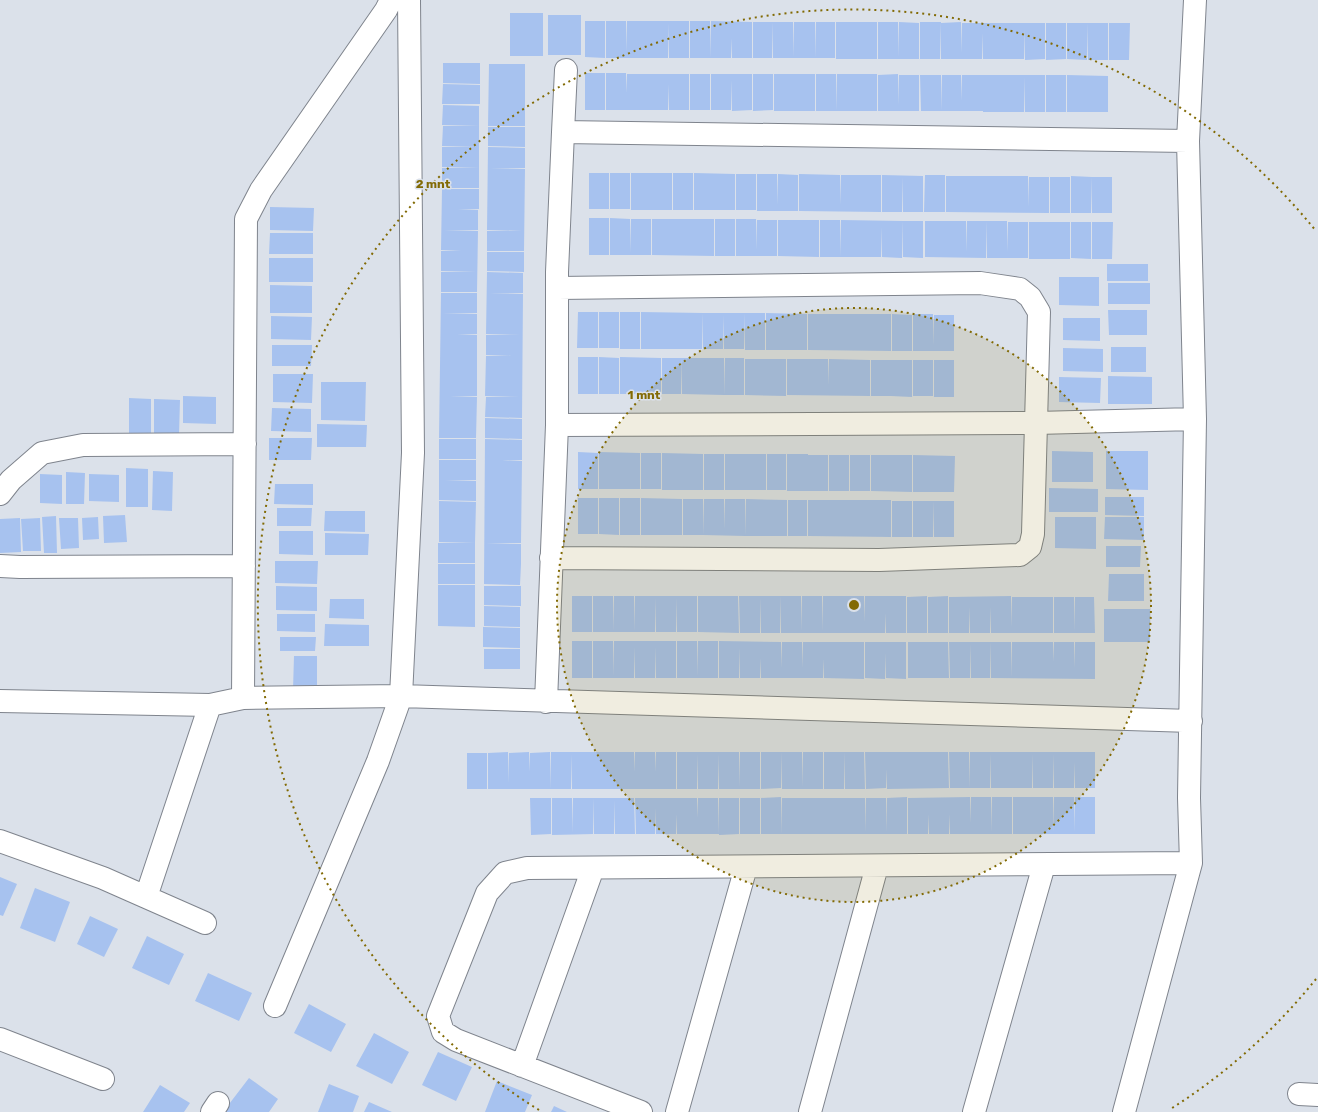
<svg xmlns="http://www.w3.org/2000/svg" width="1318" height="1112" font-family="Rubik,sans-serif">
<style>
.building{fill:#a7c2ef}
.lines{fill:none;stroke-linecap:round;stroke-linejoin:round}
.minor-casing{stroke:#7f848d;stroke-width:24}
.minor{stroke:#fff;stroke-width:22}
.ring{fill:none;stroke:#826a04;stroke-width:2;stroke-dasharray:2 4}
.centre{fill:#826a04;stroke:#dbe1ea;stroke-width:2}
.ring-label{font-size:12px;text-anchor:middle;font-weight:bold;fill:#826a04;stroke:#dbe1ea;stroke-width:3;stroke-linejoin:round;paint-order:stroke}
</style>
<rect width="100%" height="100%" fill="#dbe1ea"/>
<path class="building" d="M510,13h33v43h-33z
M548,15h33v40h-33z
M585,21h20v37l-20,-1z
M606,21h20v31l1,-31h62v37h-20v-35l-1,35h-62z
M690,21h20v37h-20z
M711,21l41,1v36h-20v-20l-1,20h-21z
M753,22h20l-1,36h-19z
M773,22h20l1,35v-35h21v36h-42z
M816,22h19v36h-20z
M836,22h41v37h-41z
M878,22h20v35l1,-35 20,1v36h-41z
M920,22h21l-1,37h-20z
M961,22l1,31v-30h83v36l-20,1v-31l-1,30h-41v-26l-1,26h-41v-36z
M1046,23h20v36l-20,1z
M1067,23h21l-1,37 -20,-1z
M1088,23h20v37h-20z
M1109,23h21l-1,37h-20z
M443,63h37v21l-37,-1z
M489,64h36v62h-37z
M585,73h20v37h-20z
M606,73h20v20l1,-19h62v36h-20v-26l-1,26h-62z
M690,74h20v36h-20z
M711,74h41v36l-20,1v-31l-1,30h-20z
M753,74h20v36l-20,1z
M774,74h20v31v-31h21v37h-41z
M816,74h20v37h-20z
M837,74h40v37h-41z
M898,74v31l1,-30h20v36h-41v-36z
M920,75h21v36h-20z
M942,75h19l1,26v-26h83v37h-20v-35l-1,35h-41v-20v19h-42z
M1046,75h20v37h-20z
M1067,75l41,1v36h-20v-26v26h-21z
M443,84l37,1v19h-38z
M443,105l36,1v20l-37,-1z
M443,126h36v42l-37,-1v-20h35l-35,-1z
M488,127h37v20l-37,-1z
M488,147l37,1v20h-35l35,1 -1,82h-37v-20l35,-1h-35z
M442,168h37v20h-37z
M589,173h20v36h-20z
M610,173h20v36h-20z
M631,173h41v37h-41z
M673,173h20v37h-20z
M694,173l41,1v36h-41z
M736,174h20v36h-20z
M757,174h20v31l1,-31 20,1v36h-41z
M799,174l41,1v30l1,-30h40v37l-82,-1z
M882,175l41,1v36h-20v-35l-1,35h-20z
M925,175h20v37h-21z
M946,176h82v31l1,-30h20v36l-103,-1z
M1071,176l21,1 -1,36h-20z
M1050,177h20v36h-20z
M1092,177h20v36h-20z
M442,189h37v20l-21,1h20v20h-34l34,1 -1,61h-36v-20h35l-35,-1v-20h20l-20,-1z
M270,207l44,1 -1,23 -43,-1z
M589,218h20v37h-20z
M610,218l20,1 1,34v-34h20v36h-41z
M652,219h62v37l-62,-1z
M715,219h20v37h-20z
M736,219h20l1,31v-30h20v36h-41z
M778,220h41v37l-41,-1z
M820,220h20v37h-20z
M841,220l62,1 -1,37 -20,-1v-30l-1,30h-41z
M903,221h20v37l-20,-1z
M925,221h41v31l1,-31h20l-1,37 -61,-1z
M987,221h20v31l1,-30h20v36h-41z
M1029,222h41v37h-41z
M1071,222h20v37l-20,-1z
M1092,222h21l-1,37h-20z
M270,233h43v21h-44z
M487,252h37v20l-37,-1z
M269,258h44v24h-44z
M1107,264h41v17h-41z
M487,272l36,1v20h-34l34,1 -1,124 -37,-1 1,-20h34l-35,-1 1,-40h26l-26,-1v-20h35l-35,-1z
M1059,277h40v29l-40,-1z
M1108,283h42v21h-42z
M270,285l42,1v27h-42z
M441,293h36v20l-34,1h34v20l-20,1h20v61l-27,1h27l-1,41h-37z
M1108,310h39v25h-38z
M578,312h20v36h-21z
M599,312h20v36h-20z
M620,312h20v37h-20z
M641,312l62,1 -1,36h-61z
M703,313h42l-1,36h-20v-34l-1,34h-20z
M745,313h20v37h-20z
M766,313l41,1v36h-41z
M808,314h83v37l-83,-1z
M892,314l20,1v36h-20z
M913,314h20v31l1,-30h20v36h-41z
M271,316l41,1 -1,23 -40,-1z
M1063,318h37v23l-37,-1z
M272,345h40l-1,21h-39z
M1111,347h35v25h-35z
M1063,348l40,1v23l-40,-1z
M578,357h20v37h-20z
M599,357l20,1v36h-20z
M620,357l41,1v36h-41z
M662,358h20l-1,36h-19z
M682,358h42v37l-42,-1z
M725,358h19v37h-20z
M745,359h21v26v-26h20v37l-41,-1z
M787,359h41l1,26v-26l41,1v36l-83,-1z
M871,360h41v37l-21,-1v-34v34h-20z
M913,360h20v36h-20z
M934,360h20v37h-20z
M273,374h40l-1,29 -39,-1z
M1108,376l44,1v27h-44z
M1059,377l42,1 -1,25 -41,-1z
M321,382h45l-1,39 -44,-1z
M183,396l33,1v27l-33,-1z
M129,398l22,1v36h-22z
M154,399l26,1 -1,35h-25z
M272,408l39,1v23l-40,-1z
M485,418l37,1v20l-37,-1z
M317,424l50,1 -1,22h-49z
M269,438h43l-1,22h-42z
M439,439h37v20h-37z
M485,439l37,1v20h-20l20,1 -1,82h-35l35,1v20h-20h20l-1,21 -36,-1z
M1052,451l41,1v30h-41z
M1106,451h42v39l-42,-1z
M578,452l20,1v36h-20z
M599,452l41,1v36h-41z
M641,453h20v36h-20z
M662,453l41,1v36h-21v-26v26h-20z
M704,454h20v36h-20z
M725,454h41v36h-41z
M767,454h19v36h-19z
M787,454h21v31v-30h20v36h-41z
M829,455h20v36h-20z
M850,455h20v36h-20z
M871,455h41v37l-41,-1z
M913,455l42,1 -1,36h-41z
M439,460h37v20l-31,1h31v20l-37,-1z
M126,468l22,1v38h-22z
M153,471l20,1 -1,39 -20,-1z
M66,472l19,1 -1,31h-18z
M40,474l22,1v29l-22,-1z
M89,474l30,1v27l-30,-1z
M275,484h38v21l-39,-1z
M1049,488l49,1v23h-49z
M1105,497h39v19l-39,-1z
M578,498h20v36h-20z
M599,498h20v37l-20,-1z
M620,498h20v37h-20z
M641,498l41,1v36h-41z
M683,499h20v36h-20z
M704,499h20v30l1,-30h20v37l-42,-1z
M746,499l41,1v36h-42z
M788,500h19v36h-19z
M808,500h83v37l-83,-1z
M439,501l37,1 -1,41 -36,-1z
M892,501h20v36h-20z
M913,501h21l-1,36h-20z
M934,501h20v36h-20z
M277,508h35l-1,18h-34z
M325,511h40v21l-41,-1z
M125,515l2,27 -23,1 -1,-27z
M56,516l1,37h-13l-2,-36z
M98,517l1,22 -16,1 -1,-22z
M1055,517h41v32l-41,-1z
M1105,517h39v23l-40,-1z
M20,518l1,34 -21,1v-34z
M40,518l1,33h-18l-2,-32z
M59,518h19l1,30 -18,1z
M279,531h34v24l-34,-1z
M325,533l44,1 -1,21h-43z
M438,543h37v20h-37z
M1106,546h35l-1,21h-34z
M275,561h43l-1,23 -42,-1z
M438,564h37v20h-37z
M1109,574h35v27h-36z
M438,585h37v42l-37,-1z
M276,586l41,1v24l-41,-1z
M484,586h37v20l-37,-1z
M572,596h20v36h-20z
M593,596h20v35l1,-35h20v35l1,-35h62v36h-20l-1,-34v34h-20v-34l-1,34h-62z
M698,596h20v35v-35h20l1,37 -41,-1z
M739,596h42l-1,37h-19l-1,-35v35h-20z
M781,596h20l1,35v-35h20l1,35v-35h41v26l1,-26h41v37h-20v-20l-1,20h-104z
M927,596v37h-20v-36z
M948,596v37h-20v-36z
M1011,596v31l1,-30h41v36h-62v-26l-1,26h-20v-26l-1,26h-20v-36z
M1054,597h20v34l1,-34h19l1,36h-41z
M330,599h34v20l-35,-1z
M484,606l36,1v20l-36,-1z
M1104,609h46v33h-46z
M277,614h38v18l-38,-1z
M325,624l44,1v21h-45z
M483,627l37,1v20l-37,-1z
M280,637h36l-1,14h-35z
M572,641h20v37h-20z
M593,641h20l1,35v-35h62v37h-20l-1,-31v31h-20v-31l-1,31h-41z
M677,641h20v35l1,-35h20v37h-41z
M719,641l62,1v26l1,-26h20v26l1,-26h61v37l-40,-1 -1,-19v19h-62v-20l-1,20h-20v-30l-1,30h-20z
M865,642h41v37l-20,-1v-25l-1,26 -20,-1z
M908,642h20v35v-35h20l1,36h-41z
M949,642h42l-1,36h-19l-1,-34v34h-20z
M991,642h20l1,35v-35h41v20l1,-20h20v26l1,-26h20v37l-104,-1z
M484,649h36v20h-36z
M294,656h23v34h-24z
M508,752l1,31v-30l20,-1 1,20v-19l20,-1 1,37h-63v-36z
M551,752h83v20l1,-20h20v20l1,-20h20v37h-104v-35l-1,35h-20z
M677,752h62v35l1,-35h20v37h-41l-1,-35v35h-20v-35l-1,35h-20z
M761,752h20v36l-20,1z
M781,752h21v35l1,-35h20v37h-41z
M824,752h20v37h-20z
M844,752h20l1,37h-20z
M865,752h63v20v-20h20l1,36 -62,1 -1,-20v19l-20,1z
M949,752h20l1,36h-20z
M970,752h125v36h-20l-1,-26v26h-20v-34l-1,34h-20v-34l-1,34h-41v-34l-1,34h-20z
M467,753h20v36h-20z
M781,797l1,37h-21v-36z
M907,797v37h-104v-35v35h-21v-36h83v34l1,-34h20l1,34v-34z
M970,797v26l1,-26h20v35l1,-35h20v37h-62v-20l-1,20h-20v-20l-1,20h-20v-36z
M1013,797h40l1,35v-35h20l1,35v-35h20v37h-82z
M530,798h21v36l-20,1z
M552,798h20v35l1,-35h20v36l-41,1z
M593,798h41l1,36h-20l-1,-34v34h-20z
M635,798h62l1,20v-20h20l1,36h-42v-20l-1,20h-20v-26l-1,26h-19z
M719,798h20v36l-20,1z
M740,798h20v36h-20z
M0,877l17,7 -14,32 -3,-1z
M35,888l35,14 -15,40 -35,-14z
M90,916l28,13 -14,28 -27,-13z
M147,936l37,18 -15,31 -37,-17z
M208,973l44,20 -13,28 -44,-20z
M309,1004l37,20 -15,28 -37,-19z
M374,1033l35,19 -17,32 -36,-18z
M438,1052l34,15 -16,34 -34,-16z
M249,1078l29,21 -9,13h-46z
M497,1081l35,14 -7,17h-40z
M329,1084l30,12 -6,16h-35z
M160,1085l30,18 -6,9h-41z
M369,1102l23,10h-28z
M554,1106l13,6h-16z"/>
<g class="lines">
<g class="minor-casing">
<path id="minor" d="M563,132l3,-62
M557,425l479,-2 159,-4
M0,494l11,-14 31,-27 41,-8 162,-1
M551,558l328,2 141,-5 10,-8 3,-13 6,-222 -9,-15 -10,-8 -40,-6 -422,5
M0,566l20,1 224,-1
M243,698l3,-479 15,-29 125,-180 5,-10
M0,701l210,4 33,-7 158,-2 790,25
M546,702l11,-277v-153l6,-140 625,9
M0,841l103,37 43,19 64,-192
M146,897l59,26
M275,1006l103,-245 23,-65 12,-243 -4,-453
M0,1039l103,40
M522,1066l71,-198
M1299,1094l19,1
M212,1112l6,-9
M641,1112l-185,-72 -13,-8 -5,-16 49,-123 18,-20 22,-5 664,-5
M677,1112l69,-245
M810,1112l67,-246
M974,1112l70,-247
M1124,1112l67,-249 -2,-65 6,-379 -7,-278 7,-141"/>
</g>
<use href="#minor" class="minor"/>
</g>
<circle cx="854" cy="605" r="297" fill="#826a04" fill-opacity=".12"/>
<g class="ring">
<circle cx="854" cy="605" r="297"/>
<path d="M1316 979A595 595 0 0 1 1169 1110M539 1110A595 595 0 1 1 1316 231"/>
</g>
<circle cx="854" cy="605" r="6" class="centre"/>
<g class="ring-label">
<text x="433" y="188">2 mnt</text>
<text x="644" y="399">1 mnt</text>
</g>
</svg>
